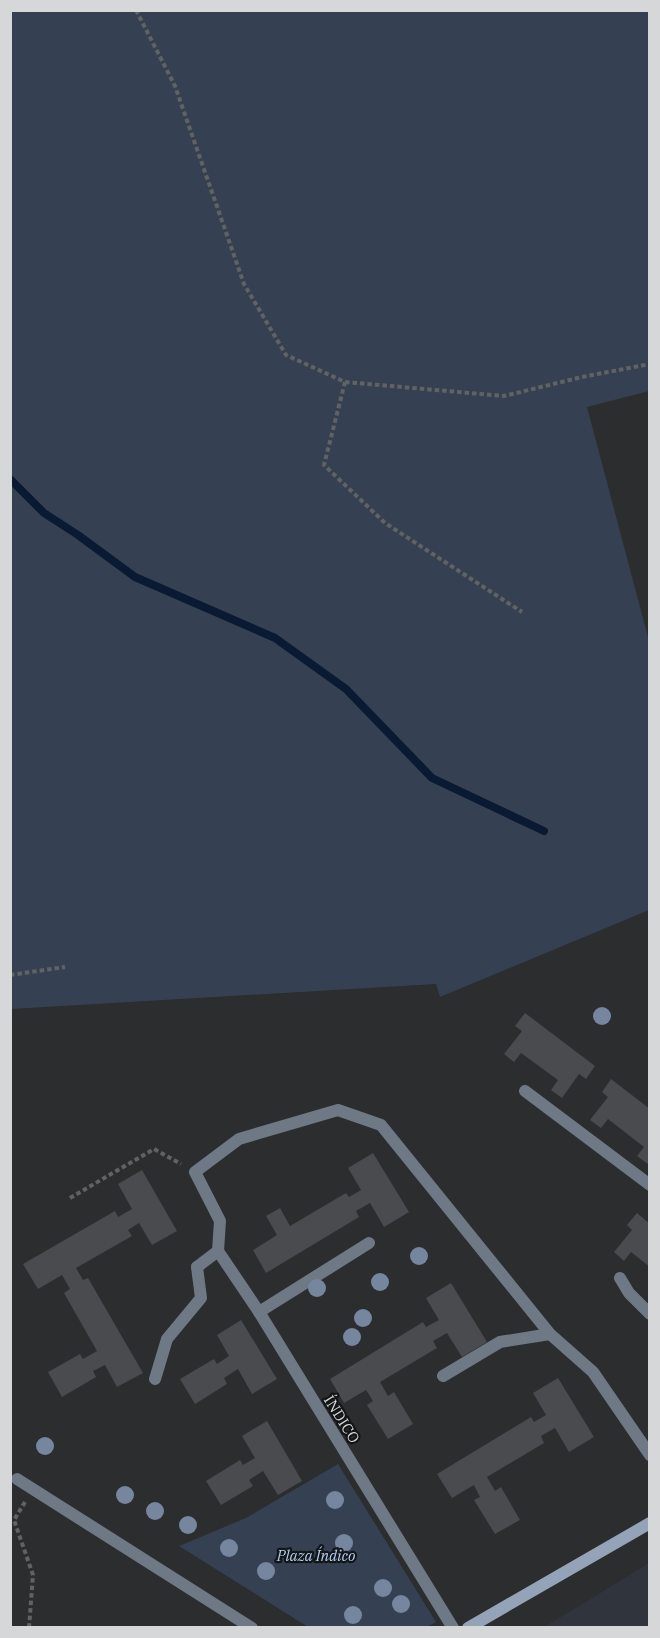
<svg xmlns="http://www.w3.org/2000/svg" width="660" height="1638" font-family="'IBM Plex Serif',serif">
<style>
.built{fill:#30353d}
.green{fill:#354153}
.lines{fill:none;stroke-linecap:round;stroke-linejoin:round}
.stream{stroke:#091a32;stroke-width:8}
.building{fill:#494b4e}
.path{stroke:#606264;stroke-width:4;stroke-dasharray:4.5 3;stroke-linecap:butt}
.lane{stroke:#6f7885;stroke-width:12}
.street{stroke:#6f7885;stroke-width:12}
.secondary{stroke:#94a3b8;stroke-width:12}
.tree{fill:#75869e}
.labels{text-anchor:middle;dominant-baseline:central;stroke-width:4.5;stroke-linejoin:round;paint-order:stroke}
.street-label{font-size:15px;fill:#d5d7d8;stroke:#141516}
.park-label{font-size:15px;font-style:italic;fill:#b1cff8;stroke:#141516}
</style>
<rect width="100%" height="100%" fill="#2b2d2f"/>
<path class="built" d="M649,1563v64h-105l40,-24z"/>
<path class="green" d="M11,10l638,1v380l-62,16 62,234v269l-209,87 -4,-13 -425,25z
M338,1464l98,158 -9,5h-119l-129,-81 67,-28z"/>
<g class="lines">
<path class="stream" d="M10,479l34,34 34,22 57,42 140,61 71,51 86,89 112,53"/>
</g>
<path class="building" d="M525,1013l70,53 -9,13 -7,-5 -17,24 -11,-8 7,-10 -37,-27 -7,9 -10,-8 18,-23 -7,-5z
M611,1079l39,30v53l-2,2 -11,-8 7,-9 -36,-28 -7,9 -11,-8 18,-23 -6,-5z
M373,1153l36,59 -25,15 -14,-24 -14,8 3,6 -93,56 -13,-23 24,-15 -11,-19 14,-8 10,18 56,-33 3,4 12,-7 -13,-22z
M142,1170l35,61 -25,14 -13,-22 -11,7 4,6 -56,32 7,12 5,-2 55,95 -26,14 -12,-22 -12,6 3,6 -34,20 -14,-25 32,-18 3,5 14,-8 -33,-58 6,-4 -8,-14 -24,14 -15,-25 92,-53 3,6 14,-8 -14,-25z
M637,1213l13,11v43l-19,-15 -7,9 -10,-9 18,-22 -5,-5z
M451,1283l36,59 -25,15 -15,-24 -14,8 4,7 -57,34 8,14 6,-4 19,32 -25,15 -21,-34 6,-4 -7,-11 -22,13 -14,-24 93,-57 3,5 13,-7 -13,-22z
M241,1320l36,59 -25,15 -14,-25 -14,9 3,6 -32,20 -15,-25 34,-20 3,5 12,-8 -12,-21z
M558,1378l36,59 -25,15 -14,-24 -14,8 3,7 -57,34 8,14 6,-4 19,33 -25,14 -21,-34 6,-3 -6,-12 -22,13 -15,-24 94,-57 3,5 12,-7 -13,-22z
M267,1421l35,60 -24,14 -15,-24 -14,9 4,6 -32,19 -15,-24 34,-21 3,5 12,-7 -13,-22z"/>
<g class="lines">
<path class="path" d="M136,10l39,76 69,198 42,71 59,27 159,14 78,-19 68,-13
M345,382l-21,83 61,58 137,89
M10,975l55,-8
M70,1198l84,-49 27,15
M25,1502l-11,18 19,55 -4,53"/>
<path class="lane" d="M525,1091l125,94
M620,1278l9,15 21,21
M259,1312l110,-69
M443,1376l57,-34 50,-8
M155,1379l12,-40 34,-41 -4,-31
M17,1479l235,149"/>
<path class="street" d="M218,1251l2,-30 -25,-49 44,-33 99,-29 43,15 169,209 43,38 57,83
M197,1267l21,-16 41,61 194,316"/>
<path class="secondary" d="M468,1628l182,-105"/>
</g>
<g class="tree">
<circle cx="602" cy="1016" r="9"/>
<circle cx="419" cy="1256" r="9"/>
<circle cx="380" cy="1282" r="9"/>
<circle cx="317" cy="1288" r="9"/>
<circle cx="363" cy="1318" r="9"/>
<circle cx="352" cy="1337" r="9"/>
<circle cx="45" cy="1446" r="9"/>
<circle cx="125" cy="1495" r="9"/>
<circle cx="335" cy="1500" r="9"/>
<circle cx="155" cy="1511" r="9"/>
<circle cx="188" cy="1525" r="9"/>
<circle cx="344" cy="1543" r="9"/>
<circle cx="229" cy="1548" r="9"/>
<circle cx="266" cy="1571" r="9"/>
<circle cx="383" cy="1588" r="9"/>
<circle cx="401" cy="1604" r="9"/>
<circle cx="353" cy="1615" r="9"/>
</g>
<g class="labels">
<g class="street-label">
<text transform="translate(342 1419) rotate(58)">ÍNDICO</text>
</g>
<g class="park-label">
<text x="316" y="1555">Plaza Índico</text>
</g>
</g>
<rect width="660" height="1638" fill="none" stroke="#d5d7d8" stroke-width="24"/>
</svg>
